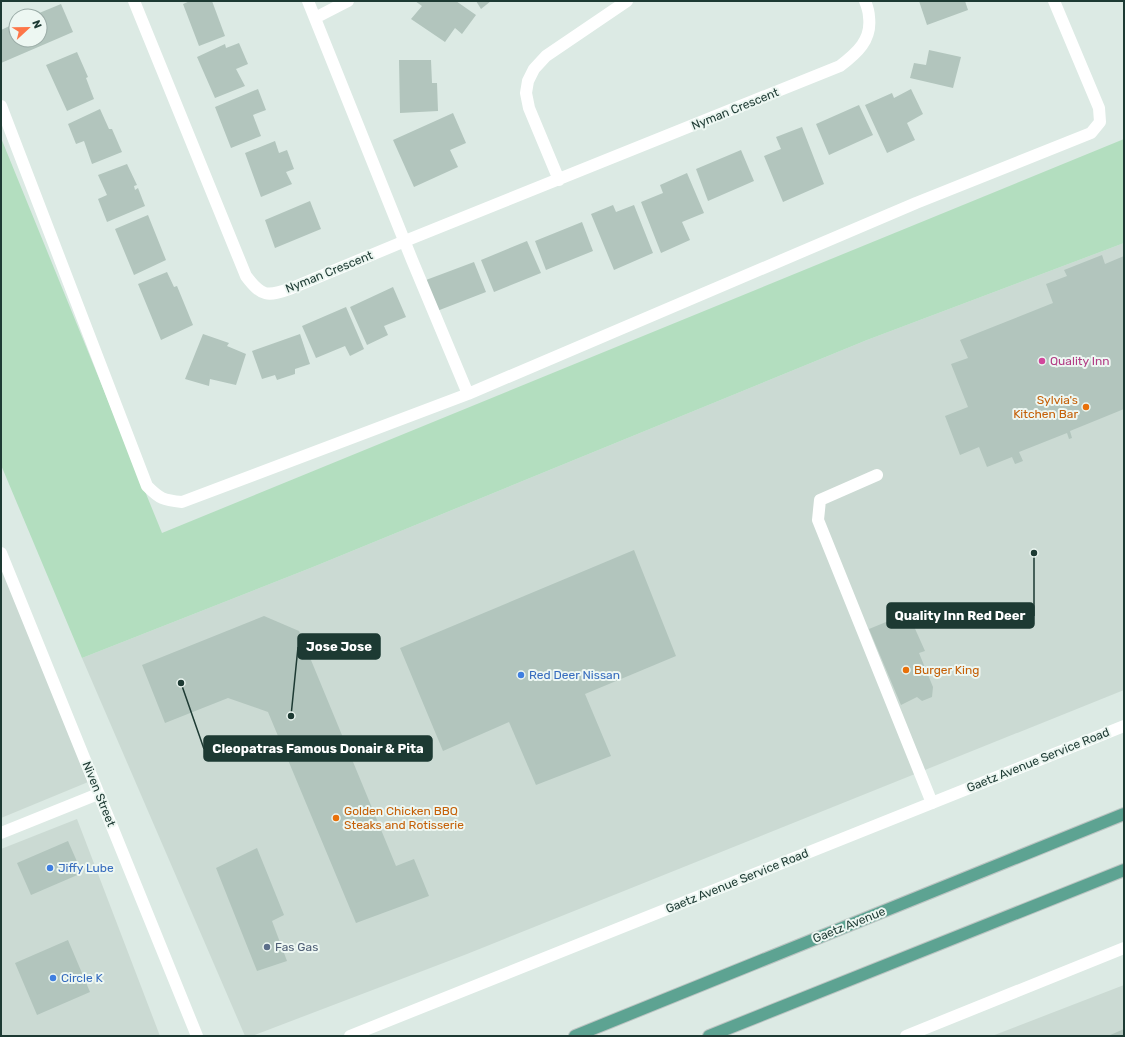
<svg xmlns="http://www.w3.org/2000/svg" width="1125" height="1037" font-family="Rubik,sans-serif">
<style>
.built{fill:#cbdad3}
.green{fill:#b3debf}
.building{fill:#b2c5bd}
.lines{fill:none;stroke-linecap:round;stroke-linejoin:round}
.primary-casing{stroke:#bbc4c2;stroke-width:14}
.service{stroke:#fff;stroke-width:12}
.minor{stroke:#fff;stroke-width:12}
.tertiary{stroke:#fff;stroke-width:12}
.primary{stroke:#5da392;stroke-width:12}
.hotel-dot{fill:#d1479c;stroke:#edf7f2;stroke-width:1.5}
.food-dot{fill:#e8710a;stroke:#edf7f2;stroke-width:1.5}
.shop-dot{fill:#3f7fe0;stroke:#edf7f2;stroke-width:1.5}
.service-dot{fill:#5c6f8a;stroke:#edf7f2;stroke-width:1.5}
.labels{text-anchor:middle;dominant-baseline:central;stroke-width:4;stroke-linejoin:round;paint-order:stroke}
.street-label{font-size:12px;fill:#1d3a33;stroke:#edf7f2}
.hotel-label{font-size:12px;fill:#b23c85;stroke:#edf7f2;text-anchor:start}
.food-label{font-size:12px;fill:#c56008;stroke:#edf7f2;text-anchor:start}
.shop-label{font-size:12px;fill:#366cbe;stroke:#edf7f2;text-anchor:start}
.service-label{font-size:12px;fill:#4e5e75;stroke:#edf7f2;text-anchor:start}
.leader{fill:none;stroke:#1d3a33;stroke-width:1.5}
.callout-dot{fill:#1d3a33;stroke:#edf7f2;stroke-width:1.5}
.callout{fill:#1d3a33;stroke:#1d3a33;stroke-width:1.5}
.callout-label{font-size:13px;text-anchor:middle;font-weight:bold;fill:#fff}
</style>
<rect width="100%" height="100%" fill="#dceae4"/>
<path class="built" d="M1124,243v447l-657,264 -215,82h-7l-163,-378 231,-91 554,-227z
M1,553l92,227 -92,38z
M77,819l83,217h-159v-187z
M1124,985v51h-132z"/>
<path class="green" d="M1,138l161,395 962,-394v104l-257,97 -554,227 -231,91 -81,-193z"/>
<path class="building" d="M190,1h22l13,35 -26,10 -16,-42z
M415,1h41l20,14 -14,19 -7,-6 -10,14 -34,-23 11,-13z
M476,1h15l-10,8z
M919,1h46l3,9 -41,15z
M61,4l12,28 -72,31v-33l15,-7v17h24v-24h-8z
M239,43l9,21 -12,5 9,17 -30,12 -18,-41 28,-13 1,4z
M929,50l32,7 -8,31 -43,-10 4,-15 12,2z
M77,52l11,25 -2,1 8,21 -27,12 -21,-46z
M399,60h32l1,23h5l1,28 -38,2z
M258,89l8,21 -13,5 8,21 -30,12 -16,-41z
M911,89l12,25 -16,9 8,17 -28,13 -22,-48 27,-12 2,5z
M859,105l14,30 -44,20 -13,-31z
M100,109l9,20h3l10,23 -30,12 -8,-23 -8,3 -8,-20z
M453,113l13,30 -16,7 8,17 -44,20 -21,-47z
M802,127l22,57 -41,18 -19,-46 17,-7 -5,-12z
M275,141l4,12 8,-3 7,19 -8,3 6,12 -31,13 -16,-44z
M741,150l13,31 -46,20 -12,-32z
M127,164l10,21 -3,1 1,4 3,-2 7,18 -38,16 -9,-23 9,-4 -9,-20z
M687,173l17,40 -22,9 8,18 -29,13 -20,-51 22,-9 -3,-8z
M310,201l11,28 -46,19 -10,-28z
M613,205l3,7 18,-7 19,48 -39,17 -23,-56z
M148,215l18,45 -32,15 -19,-46z
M582,222l11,29 -47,19 -11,-29z
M527,241l14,32 -47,19 -13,-32z
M1102,255l3,9 19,-8v153l-54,22 2,7 -3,1 -2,-6 -48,19 4,9 -8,3 -3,-7 -25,10 -8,-20 -19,8 -15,-39 23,-9 -17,-43 17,-6 -8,-18 93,-37 -7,-19 21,-8 -3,-6z
M474,262l12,30 -49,19 -11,-31z
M167,272l7,15 3,-1 16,39 -32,15 -23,-56z
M393,287l13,30 -22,9 4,9 -21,10 -17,-38z
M346,307l18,42 -14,7 -5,-10 -29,12 -14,-32z
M203,334l26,9 -2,3 19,8 -10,31 -26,-6 -1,7 -24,-7z
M300,334l10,30 -15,5v5l-18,6 -2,-5 -13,4 -10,-28z
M634,550l42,106 -91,38 26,62 -75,29 -27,-63 -66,29 -43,-103z
M908,613l17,38 -6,2 14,34 -1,10 -10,4 -5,-4 -16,8 -32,-76z
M264,616l35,15 97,235 18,-7 15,37 -73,27 -88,-211 -40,-14 -63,25 -23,-58z
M68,841l14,32 -51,22 -14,-32z
M257,848l27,67 -12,6 15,40 -30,10 -41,-103z
M68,940l22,52 -53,23 -22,-52z
M1124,1029v7h-16z"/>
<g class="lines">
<g class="primary-casing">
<path id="primary" d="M575,1036l549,-222
M709,1036l415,-166"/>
</g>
<path class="service" d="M308,1l104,259 56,134
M315,18l33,-17
M1,106l146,380c13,13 16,14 35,16l286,-108 448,-191 175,-70 9,-11 -1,-14 -45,-107
M877,475l-57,25 -2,20 114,283
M1,833l97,-39"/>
<path class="minor" d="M134,1l112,275c16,21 21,21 46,12l113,-47 435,-175c17,-13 32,-26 29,-49 0,-6 -2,-11 -4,-16
M559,180l-30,-72 -3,-15 2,-12 6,-12 12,-13 81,-55
M350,1036l774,-310
M906,1036l218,-88"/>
<path class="tertiary" d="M1,553l196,483"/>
<use href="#primary" class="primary"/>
</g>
<circle class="hotel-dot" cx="1042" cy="361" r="4"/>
<g class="food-dot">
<circle cx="1086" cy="407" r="4"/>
<circle cx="906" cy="670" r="4"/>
<circle cx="336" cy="818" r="4"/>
</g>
<g class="shop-dot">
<circle cx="521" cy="675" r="4"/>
<circle cx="50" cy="868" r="4"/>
<circle cx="53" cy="978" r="4"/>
</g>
<circle class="service-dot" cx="267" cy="947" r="4"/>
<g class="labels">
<g class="street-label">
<text transform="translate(735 109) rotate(-22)">Nyman Crescent</text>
<text transform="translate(329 272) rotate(-22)">Nyman Crescent</text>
<text transform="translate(1038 760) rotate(-22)">Gaetz Avenue Service Road</text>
<text transform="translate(99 794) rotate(68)">Niven Street</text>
<text transform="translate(737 881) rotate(-22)">Gaetz Avenue Service Road</text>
<text transform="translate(849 925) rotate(-22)">Gaetz Avenue</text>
</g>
<g class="hotel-label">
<text x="1050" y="361">Quality Inn</text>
</g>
<g class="food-label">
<text x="1078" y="400" text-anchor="end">Sylvia's<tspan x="1078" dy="14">Kitchen Bar</tspan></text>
<text x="914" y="670">Burger King</text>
<text x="344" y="811">Golden Chicken BBQ<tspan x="344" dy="14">Steaks and Rotisserie</tspan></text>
</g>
<g class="shop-label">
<text x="529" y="675">Red Deer Nissan</text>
<text x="58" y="868">Jiffy Lube</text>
<text x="61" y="978">Circle K</text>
</g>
<g class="service-label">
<text x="275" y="947">Fas Gas</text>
</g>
</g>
<path class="leader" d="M1034 553L1034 616M291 716L298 647M181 683L204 749"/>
<g class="callout-dot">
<circle cx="1034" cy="553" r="4"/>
<circle cx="291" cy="716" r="4"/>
<circle cx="181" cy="683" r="4"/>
</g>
<g class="callout">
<rect x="887" y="603" width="147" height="25" rx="4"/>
<rect x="298" y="634" width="82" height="25" rx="4"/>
<rect x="204" y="736" width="228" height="25" rx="4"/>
</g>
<g class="callout-label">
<text x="960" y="620">Quality Inn Red Deer</text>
<text x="339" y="651">Jose Jose</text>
<text x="318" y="753">Cleopatras Famous Donair &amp; Pita</text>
</g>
<rect width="1125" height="1037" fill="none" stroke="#1d3a33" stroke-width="4"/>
<g transform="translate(28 28) rotate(68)"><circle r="19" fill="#edf7f2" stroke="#9aaba6"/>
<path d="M0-3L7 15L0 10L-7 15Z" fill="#fd7648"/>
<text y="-6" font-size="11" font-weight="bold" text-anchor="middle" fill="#1d3a33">N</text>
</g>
</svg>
